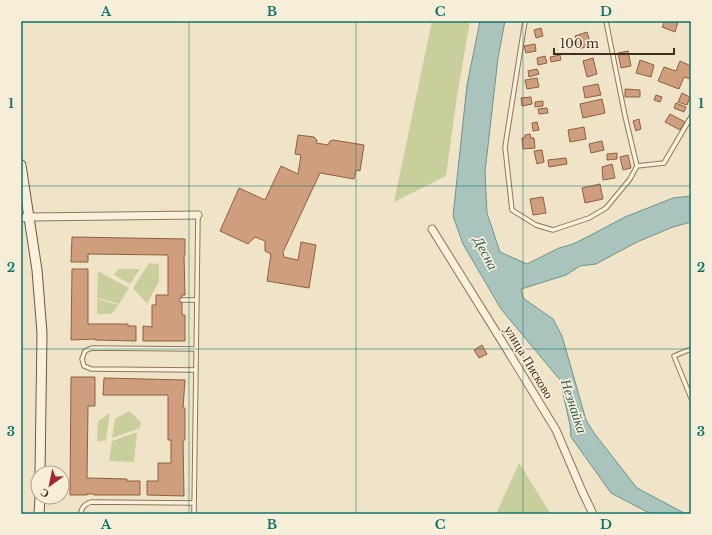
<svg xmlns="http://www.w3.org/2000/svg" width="712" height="535" font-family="'Libre Baskerville',serif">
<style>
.green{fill:#c9cf9b}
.water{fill:#a9c4bc;stroke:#6f938a}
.building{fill:#cf9f7d;stroke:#8d5f41}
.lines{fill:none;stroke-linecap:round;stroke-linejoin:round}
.lane-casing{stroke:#8d765c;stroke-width:5.5}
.street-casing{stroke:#8d765c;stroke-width:9}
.secondary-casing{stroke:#6f573f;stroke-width:11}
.lane{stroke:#faf1dc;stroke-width:3.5}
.street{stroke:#faf1dc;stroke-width:7}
.secondary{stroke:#faf1dc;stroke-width:9}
.grid{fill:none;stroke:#0f766e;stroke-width:1;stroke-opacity:0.55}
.labels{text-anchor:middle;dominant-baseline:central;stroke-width:3.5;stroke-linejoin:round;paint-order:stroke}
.street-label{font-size:13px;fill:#3d2e20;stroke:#f7eed8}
.water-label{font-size:14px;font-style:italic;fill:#2f5d5a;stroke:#f7eed8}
.neatline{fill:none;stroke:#0f766e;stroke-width:1.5}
.grid-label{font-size:13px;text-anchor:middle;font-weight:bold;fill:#0f766e}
</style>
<rect width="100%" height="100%" fill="#f0e4c8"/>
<path class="green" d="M432,21h38l-13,75 -11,80 -52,26z
M149,263l10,1v17l-12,23 -14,-16z
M118,269h22l-10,15 -16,-9z
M98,271l31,17 -10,16 -22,-6z
M97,299l21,6 -6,9h-15z
M129,411l12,11 -1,6 -28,10 3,-19z
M110,413l-4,27 -9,2 1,-21z
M137,432l-3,30 -25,-1 3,-20z
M519,463l32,51h-55z"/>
<path class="water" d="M480,21h25l-7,37 -13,114 2,41 13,39 27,12 32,-16 14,-4 18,-9 34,-18 48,-19 18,-2v26l-18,5 -36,15 -41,22 -16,2 -14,9 -45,14 2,9 30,21 9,17 24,84 8,13 43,55 49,26h-35l-40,-21 -40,-56 -1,-12 -10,-45 -59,-71 -38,-65 -10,-28 14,-131z"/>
<path class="building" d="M665,21l13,1 -3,10 -13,-5z
M541,28l2,8 -7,2 -2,-8z
M587,32l4,13 -12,4 -4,-13z
M535,44l1,7 -10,2 -2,-7z
M628,51l3,15 -10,2 -3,-15z
M560,55l1,5 -10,2 -1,-5z
M545,56l2,7 -9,2 -1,-7z
M593,58l4,16 -10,3 -4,-16z
M640,60l14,5 -3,12 -15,-4z
M680,61l11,5v13l-7,-2 -5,12 -21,-8 6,-14 12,4z
M537,69l2,5 -10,3 -1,-6z
M537,78l2,9 -12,2 -2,-9z
M598,84l3,11 -16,3 -2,-11z
M625,89l15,1v7h-15z
M682,93l8,4 -3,8 -9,-3z
M656,95l6,2 -2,5 -6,-2z
M531,97l1,7 -10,2 -1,-8z
M602,99l3,14 -22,5 -3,-14z
M543,101v5l-8,1v-5z
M676,103l10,4 -2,5 -10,-4z
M547,108l1,5 -9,1 -1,-5z
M670,114l15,8 -5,8 -15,-8z
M639,119l2,10 -5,2 -3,-10z
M537,122l2,8 -6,1 -1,-8z
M584,127l2,12 -16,3 -2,-12z
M530,134l1,4h3l1,10 -12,1 -1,-11 3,-1v-2z
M298,135l16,2 3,3 -1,3 12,2 2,-4 3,-1 31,5 -4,26 -4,-1 -2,9 -34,-6 -37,79 1,5 14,3 3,-18 15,3 -7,43 -42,-7 4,-27 -6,-3v-10l-10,-4 -7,7 -28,-13 19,-43 26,12 16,-34 17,8 3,-19 -6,-1z
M602,141l2,9 -13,3 -2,-9z
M542,150l2,12 -7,2 -3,-13z
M617,153v6l-10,1v-6z
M628,155l3,13 -8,2 -3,-13z
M566,158l1,6 -18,3 -1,-7z
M612,164l3,14 -12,2 -1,-13z
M600,184l3,15 -18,4 -3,-15z
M543,197l3,16 -13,2 -3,-16z
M72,237l113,2v16h-1l1,40h-3v20h3v26h-42v-15l9,1v-22h4v-10h12v-40l-80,-1v8h-17z
M72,269h16v55h40v2h8v15l-41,-1v-1l-24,1z
M482,345l5,9 -8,4 -5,-8z
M71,377h24v29h-7l-1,72 40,1v2h13v14h-46v-1h-7v1h-17z
M104,378l81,2 -2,28h2v32h-2l1,56 -37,-1v-14h11v-18h13v-23h-3v-45h-65z"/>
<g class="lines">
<g class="lane-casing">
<path id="lane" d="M525,21l-20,126 7,63 24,15 17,5 36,-12 17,-10 24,-29 7,-13
M606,21l19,95 12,50 27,-3 27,-46
M182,300h15
M691,349l-17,7 17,42
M196,370l-105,-1 -7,-3 -2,-7 3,-8 7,-3 104,1
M81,514c0,-7 4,-10 10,-12l103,1
M194,514l4,-299"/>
</g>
<g class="street-casing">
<path id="street" d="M21,218l9,-1 168,-2
M432,229l71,114 53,87 26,61 11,23"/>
</g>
<g class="secondary-casing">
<path id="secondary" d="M21,165l16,105 5,63 -2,140
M39,514l1,-17"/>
</g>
<use href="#lane" class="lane"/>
<use href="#street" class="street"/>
<use href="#secondary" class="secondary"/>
</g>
<path class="grid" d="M189,21v493M356,21v493M523,21v493M21,186h670M21,349h670"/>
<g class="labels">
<g class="street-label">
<text transform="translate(529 362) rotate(59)">улица Писково</text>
</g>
<g class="water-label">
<text transform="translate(486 253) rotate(62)">Десна</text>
<text transform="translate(574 406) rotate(72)">Незнайка</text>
</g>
</g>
<rect width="712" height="535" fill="none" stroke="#f7eed8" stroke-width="44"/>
<g transform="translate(50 485) rotate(213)"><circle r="19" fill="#f7eed8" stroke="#ada18e"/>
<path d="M0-3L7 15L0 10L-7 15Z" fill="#9e2a2b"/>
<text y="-6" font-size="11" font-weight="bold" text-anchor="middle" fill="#3d2e20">С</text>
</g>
<path d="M554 48v6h120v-6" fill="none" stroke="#3d2e20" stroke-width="2"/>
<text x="560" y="48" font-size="12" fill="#3d2e20" stroke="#f7eed8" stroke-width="3" paint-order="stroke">100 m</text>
<rect x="22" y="22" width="668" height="491" class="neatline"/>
<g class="grid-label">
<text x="106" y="16">A</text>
<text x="272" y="16">B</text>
<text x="440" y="16">C</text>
<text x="606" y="16">D</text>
<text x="11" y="108">1</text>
<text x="701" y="108">1</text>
<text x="11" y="272">2</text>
<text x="701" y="272">2</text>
<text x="11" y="436">3</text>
<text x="701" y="436">3</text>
<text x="106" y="529">A</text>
<text x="272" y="529">B</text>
<text x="440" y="529">C</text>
<text x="606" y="529">D</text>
</g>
</svg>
